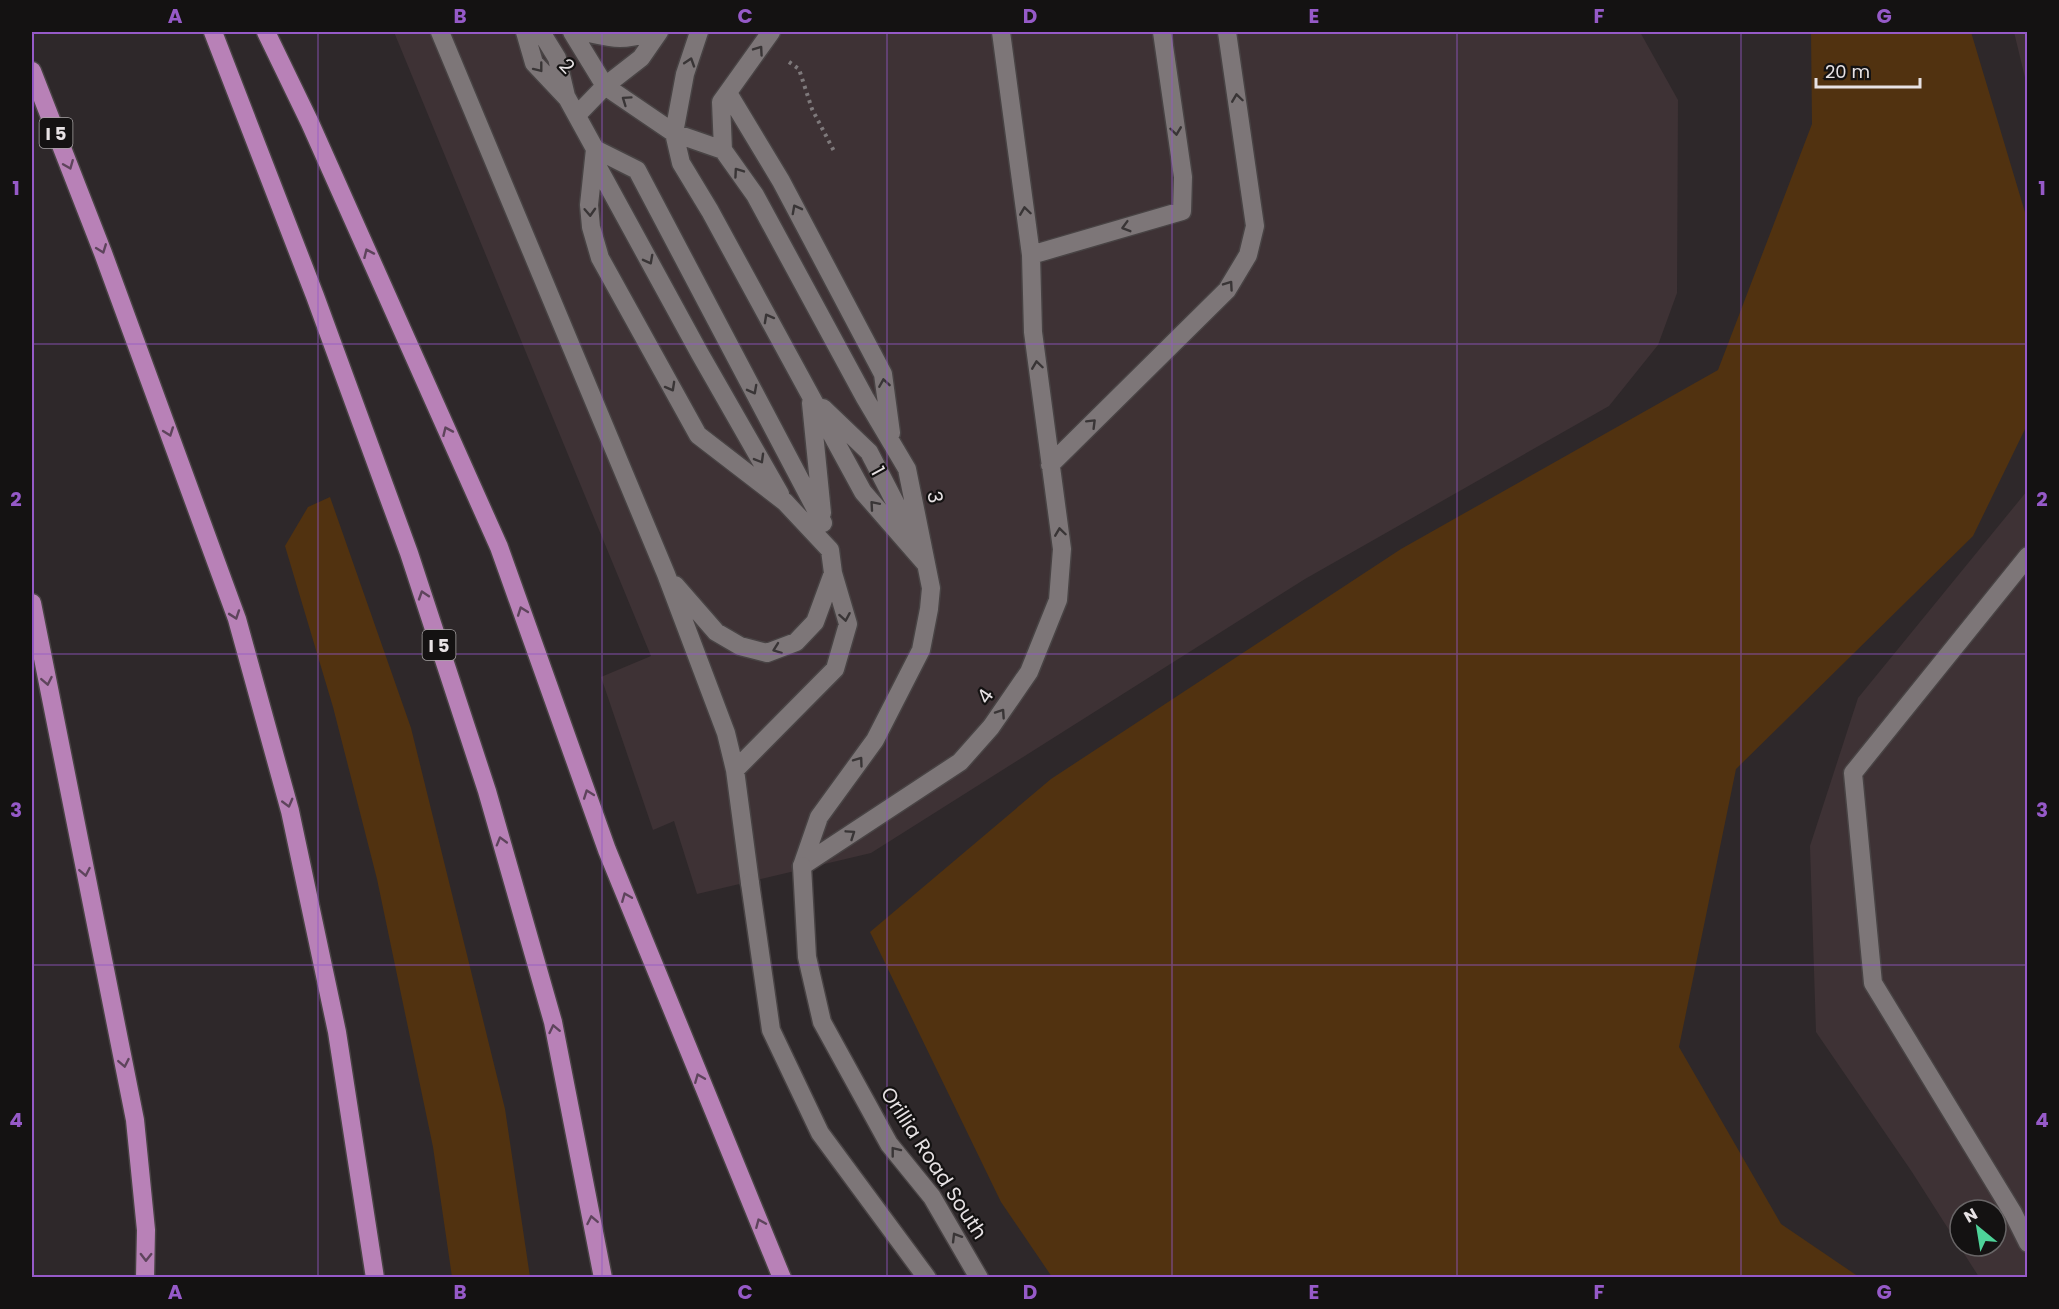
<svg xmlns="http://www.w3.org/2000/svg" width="2059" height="1309" font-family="Poppins,sans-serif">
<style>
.built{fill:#3e3235;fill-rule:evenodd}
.green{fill:#513210}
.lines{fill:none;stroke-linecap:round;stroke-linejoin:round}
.service-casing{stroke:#484344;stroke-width:21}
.minor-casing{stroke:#484344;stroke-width:21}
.motorway-casing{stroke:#484344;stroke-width:21}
.path{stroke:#7e797b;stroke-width:4;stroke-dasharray:3 4.5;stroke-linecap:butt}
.service{stroke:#7d7678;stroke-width:18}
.minor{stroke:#7d7678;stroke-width:18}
.motorway{stroke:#b881b7;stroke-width:18}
.oneway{stroke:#393536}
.oneway2{stroke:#5e445c}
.grid{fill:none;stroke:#965ac8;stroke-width:1.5;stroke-opacity:0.55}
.labels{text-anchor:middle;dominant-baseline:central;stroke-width:4.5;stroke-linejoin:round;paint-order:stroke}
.shield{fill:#141212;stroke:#a8a4a5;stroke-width:1.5}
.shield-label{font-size:18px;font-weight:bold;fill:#e7e2e4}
.street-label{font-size:20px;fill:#e7e2e4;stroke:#141212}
.neatline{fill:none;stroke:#965ac8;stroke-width:2}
.grid-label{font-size:20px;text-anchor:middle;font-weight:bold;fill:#965ac8}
</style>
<rect width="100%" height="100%" fill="#2e282a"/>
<path class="built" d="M394,32h1246l38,68 -1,193 -19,52 -49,61 -304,173 -434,274 -174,41 -23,-73 -21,9 -52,-153 50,-21z
M2014,32h13v54z
M2027,491v786h-48l-67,-105 -96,-140 -6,-186 48,-148zM1960,1210h36v36h-36z"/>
<path class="green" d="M1811,32h160l56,187v206l-54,111 -237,233 -57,278 102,177 78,53h-807l-51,-75 -131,-270 181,-153 350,-230 317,-179 94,-246z
M330,497l81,231 94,381 25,168h-78l-19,-130 -56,-268 -44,-172 -48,-161 23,-39z"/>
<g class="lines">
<g class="service-casing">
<path id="service" d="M440,32l226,542 60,159 9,37 15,113
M525,32l9,31 33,35 28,51 -6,56 2,22 9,31 98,177 87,67 45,48 3,23 15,51 -13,45 -100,101
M541,32l16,26 9,38
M572,32l33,54 69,47 49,17
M584,32c32,7 36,9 69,0
M699,32l-14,42 -11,59 7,30 29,48 153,281 62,71
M771,32l-50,70 2,48 32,45 110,203 42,71 24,119 -2,21 -8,41 -46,90 -56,77 -17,49
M728,93l53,88 102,193 8,59
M577,115l28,-29 36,-28 18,-26
M595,149l42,21 186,353
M594,160l106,194 80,140
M1031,255l151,-44 1,-34 -21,-145
M811,403l11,110
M823,408l46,44 46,89
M1050,465l177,-175 21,-35 7,-29 -28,-194
M2028,556l-175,217 20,210 140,230 15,30
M675,585l41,47 24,14 27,7 29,-11 19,-20 18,-49
M802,866l158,-104 31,-35 38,-55 29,-72 4,-51 -29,-217 -2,-77 -30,-223"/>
</g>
<g class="minor-casing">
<path id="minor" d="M802,866l5,91 15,65 67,122 43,53 47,81
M750,883l21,147 49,103 107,145"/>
</g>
<g class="motorway-casing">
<path id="motorway" d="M213,32l102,264 94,257 78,238 66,231 50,256
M266,32l44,91 189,424 108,303 175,428
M32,71l71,182 134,366 53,192 47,221 38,246
M32,603l103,517 11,110 -1,48"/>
</g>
<path class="path" d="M789,62l10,7 13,40 23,44"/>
<use href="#service" class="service"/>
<use href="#minor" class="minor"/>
<use href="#motorway" class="motorway"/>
</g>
<defs><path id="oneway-chevron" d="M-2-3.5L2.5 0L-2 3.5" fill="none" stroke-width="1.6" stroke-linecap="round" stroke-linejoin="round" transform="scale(1.5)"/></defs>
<g class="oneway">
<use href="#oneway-chevron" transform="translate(759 50) rotate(-55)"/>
<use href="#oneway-chevron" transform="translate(690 62) rotate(-72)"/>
<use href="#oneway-chevron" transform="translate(539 68) rotate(52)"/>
<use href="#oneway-chevron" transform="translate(1237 98) rotate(-98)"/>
<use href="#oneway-chevron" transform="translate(626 100) rotate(-145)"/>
<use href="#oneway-chevron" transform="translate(1176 131) rotate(82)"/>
<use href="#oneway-chevron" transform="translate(738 172) rotate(-125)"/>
<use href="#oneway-chevron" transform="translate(796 209) rotate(-118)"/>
<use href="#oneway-chevron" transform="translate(1025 211) rotate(-98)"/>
<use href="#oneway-chevron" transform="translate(590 212) rotate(87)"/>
<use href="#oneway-chevron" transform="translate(1126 227) rotate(164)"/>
<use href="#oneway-chevron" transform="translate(649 260) rotate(62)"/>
<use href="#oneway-chevron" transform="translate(1229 285) rotate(-55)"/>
<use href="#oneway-chevron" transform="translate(768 318) rotate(-119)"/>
<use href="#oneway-chevron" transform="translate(1037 365) rotate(-98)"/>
<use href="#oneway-chevron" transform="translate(884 383) rotate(-99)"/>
<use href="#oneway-chevron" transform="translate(671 387) rotate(61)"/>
<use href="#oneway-chevron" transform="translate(753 390) rotate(62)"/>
<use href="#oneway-chevron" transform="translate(1092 423) rotate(-45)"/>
<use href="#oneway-chevron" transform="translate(760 459) rotate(60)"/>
<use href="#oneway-chevron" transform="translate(874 505) rotate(-131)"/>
<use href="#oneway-chevron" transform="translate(1060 532) rotate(-98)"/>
<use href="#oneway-chevron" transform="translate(845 617) rotate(80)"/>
<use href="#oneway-chevron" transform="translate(777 649) rotate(160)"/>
<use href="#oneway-chevron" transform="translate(1001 713) rotate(-56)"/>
<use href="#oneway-chevron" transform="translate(859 761) rotate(-54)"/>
<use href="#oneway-chevron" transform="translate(851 834) rotate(-34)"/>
<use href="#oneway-chevron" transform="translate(895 1151) rotate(-128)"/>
<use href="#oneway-chevron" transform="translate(956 1237) rotate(-121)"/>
</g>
<g class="oneway2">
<use href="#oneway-chevron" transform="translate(69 165) rotate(68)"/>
<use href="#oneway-chevron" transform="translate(102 249) rotate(69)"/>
<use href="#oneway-chevron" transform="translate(368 253) rotate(-114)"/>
<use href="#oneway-chevron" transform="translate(447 431) rotate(-114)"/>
<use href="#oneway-chevron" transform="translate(169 432) rotate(70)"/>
<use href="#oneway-chevron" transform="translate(423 595) rotate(-108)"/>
<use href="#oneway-chevron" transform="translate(522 611) rotate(-110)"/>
<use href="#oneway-chevron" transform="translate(235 615) rotate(71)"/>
<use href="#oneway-chevron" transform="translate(47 681) rotate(79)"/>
<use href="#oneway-chevron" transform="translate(588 794) rotate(-110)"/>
<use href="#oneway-chevron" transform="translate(288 803) rotate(75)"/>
<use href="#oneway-chevron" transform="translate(501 841) rotate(-106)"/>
<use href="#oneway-chevron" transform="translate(85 872) rotate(79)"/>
<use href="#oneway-chevron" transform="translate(626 897) rotate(-112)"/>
<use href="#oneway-chevron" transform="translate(554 1029) rotate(-102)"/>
<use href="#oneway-chevron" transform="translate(124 1063) rotate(79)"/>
<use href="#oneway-chevron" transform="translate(699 1078) rotate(-112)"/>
<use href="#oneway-chevron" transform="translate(592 1220) rotate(-101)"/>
<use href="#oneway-chevron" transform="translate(760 1223) rotate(-113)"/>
<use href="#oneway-chevron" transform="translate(146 1257) rotate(91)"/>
</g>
<path class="grid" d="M318,32v1246M602,32v1246M887,32v1246M1172,32v1246M1457,32v1246M1741,32v1246M32,344h1996M32,654h1996M32,965h1996"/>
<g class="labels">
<g class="shield">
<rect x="39.5" y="118" width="33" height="30" rx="4.5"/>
<rect x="422.5" y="630" width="33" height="30" rx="4.5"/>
</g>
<g class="shield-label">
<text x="56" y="133">I 5</text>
<text x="439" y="645">I 5</text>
</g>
<g class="street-label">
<text transform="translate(567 66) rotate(46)">2</text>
<text transform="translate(878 471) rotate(61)">1</text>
<text transform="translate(935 497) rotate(78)">3</text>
<text transform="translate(985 696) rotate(-56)">4</text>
<text transform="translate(934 1163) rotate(57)">Orillia Road South</text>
</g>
</g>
<rect width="2059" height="1309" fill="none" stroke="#141212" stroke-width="66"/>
<g transform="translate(1978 1228) rotate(330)"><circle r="28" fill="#141212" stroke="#686566" stroke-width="1.5"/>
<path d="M0-4.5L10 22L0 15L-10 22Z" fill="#4ed399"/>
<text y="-9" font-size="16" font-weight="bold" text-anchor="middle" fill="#e7e2e4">N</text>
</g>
<path d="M1816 78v9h104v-9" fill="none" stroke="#e7e2e4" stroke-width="3"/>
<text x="1825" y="78" font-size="18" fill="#e7e2e4" stroke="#141212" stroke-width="4.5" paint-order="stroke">20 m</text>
<rect x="33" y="33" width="1993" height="1243" class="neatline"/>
<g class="grid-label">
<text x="175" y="23">A</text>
<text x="460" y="23">B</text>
<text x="745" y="23">C</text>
<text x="1030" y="23">D</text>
<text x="1314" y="23">E</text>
<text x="1599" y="23">F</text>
<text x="1884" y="23">G</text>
<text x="16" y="195">1</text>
<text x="2042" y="195">1</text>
<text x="16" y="506">2</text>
<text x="2042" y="506">2</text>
<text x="16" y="817">3</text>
<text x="2042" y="817">3</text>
<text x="16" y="1127">4</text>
<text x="2042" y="1127">4</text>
<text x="175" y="1299">A</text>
<text x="460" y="1299">B</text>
<text x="745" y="1299">C</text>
<text x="1030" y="1299">D</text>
<text x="1314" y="1299">E</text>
<text x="1599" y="1299">F</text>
<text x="1884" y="1299">G</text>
</g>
</svg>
